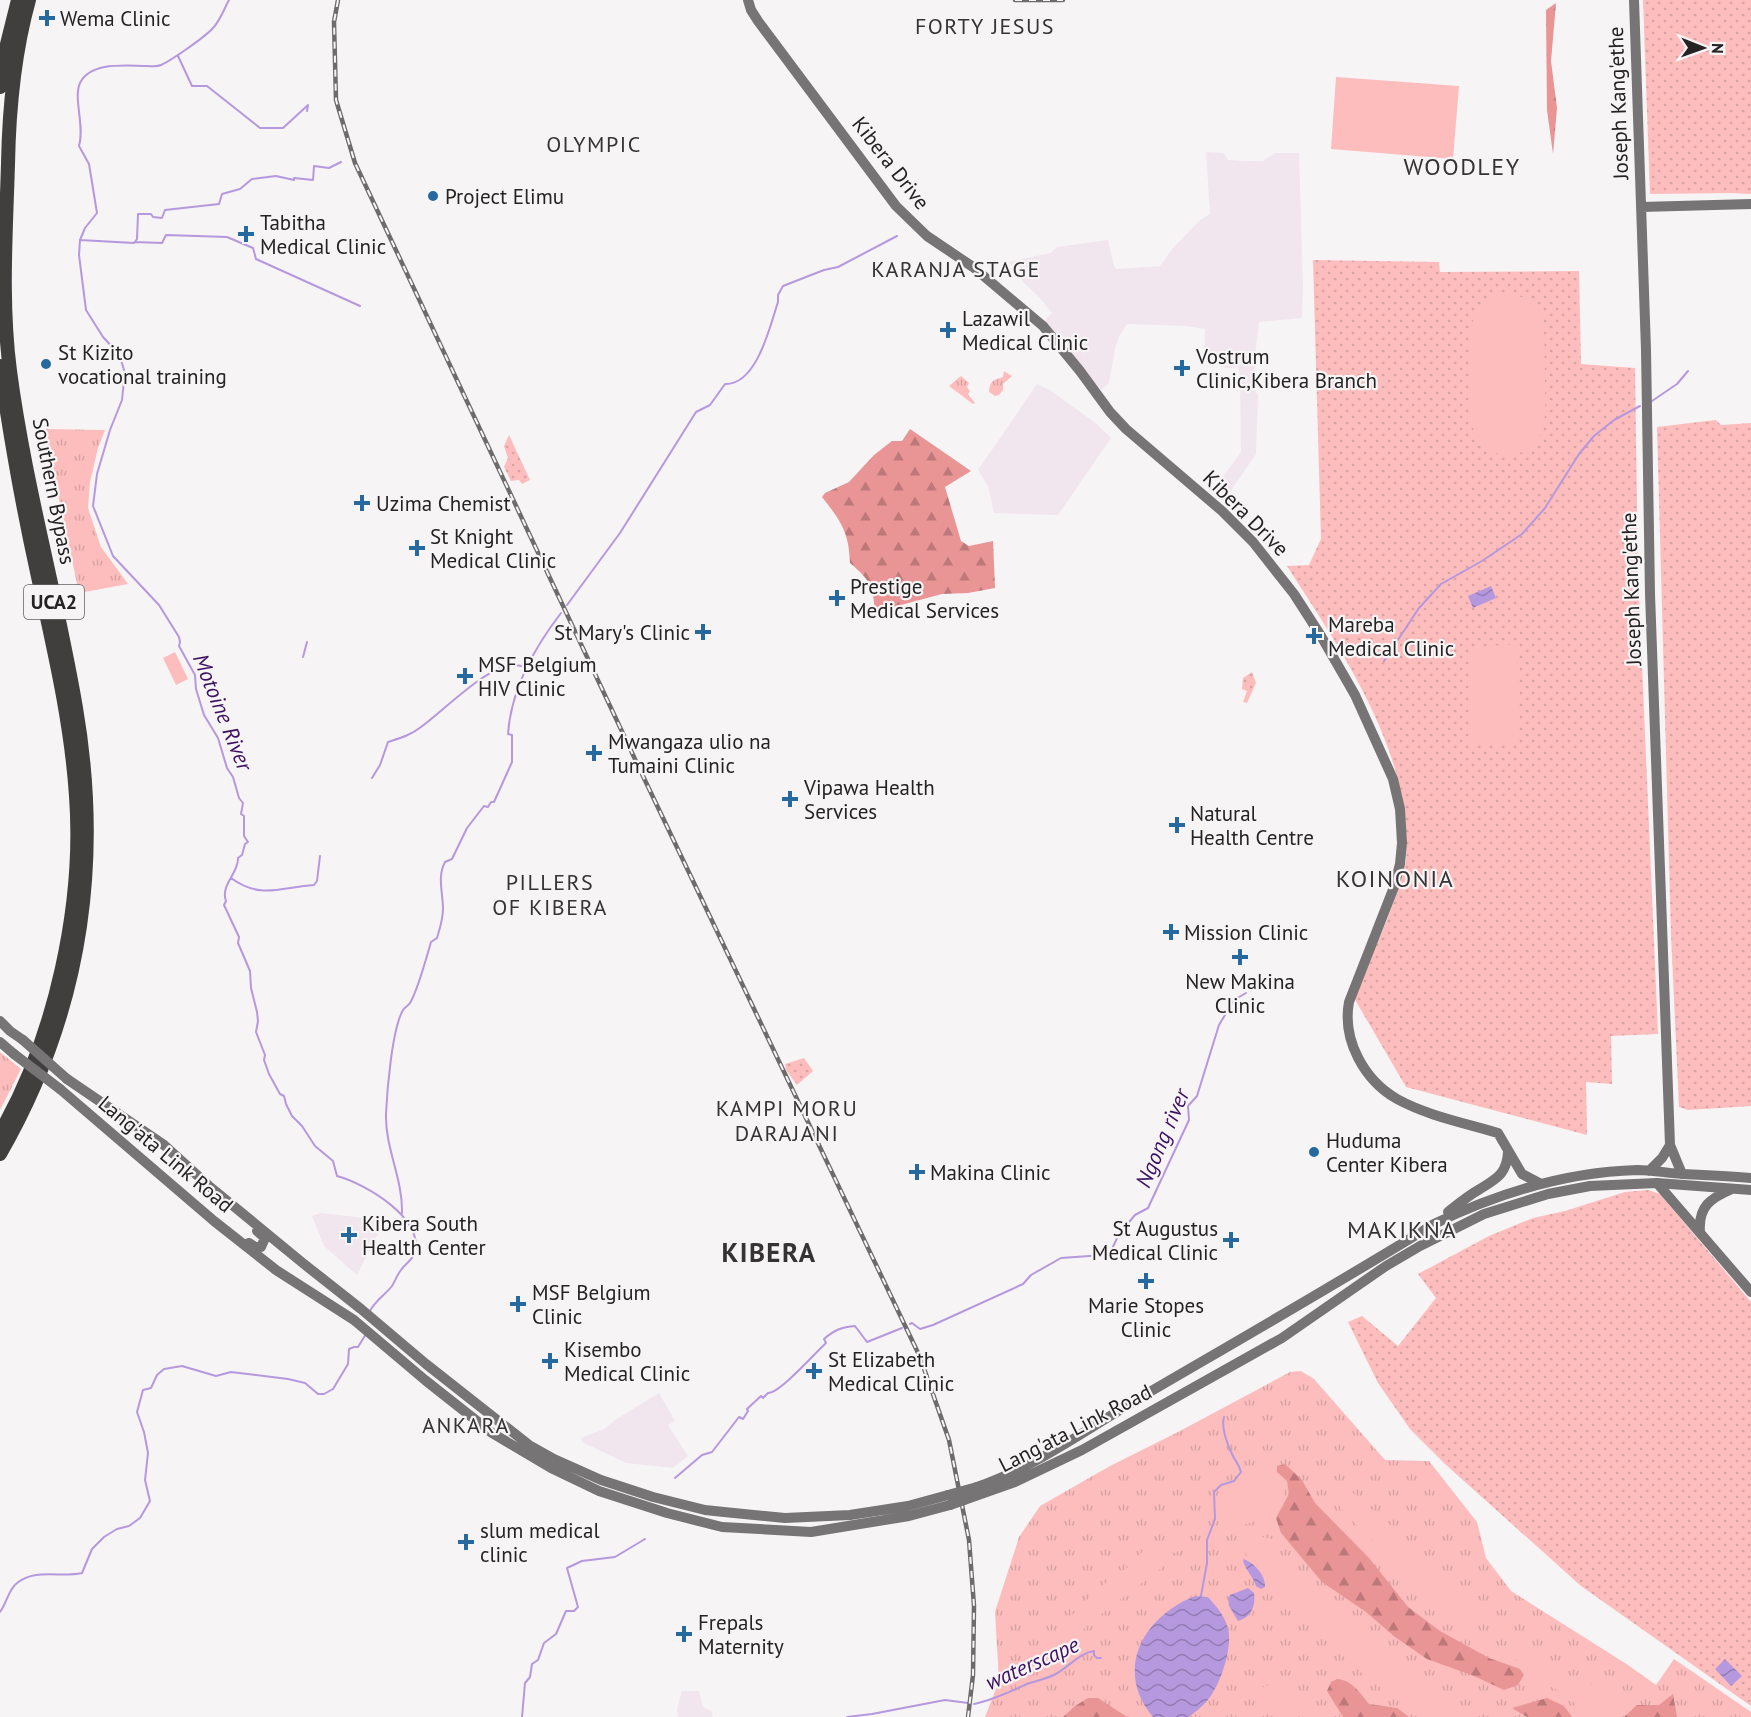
<svg xmlns="http://www.w3.org/2000/svg" width="1751" height="1717" font-family="'PT Sans',sans-serif">
<style>
.built{fill:#f1e6ed}
.grass{fill:url(#grass-tufts)}
.forest{fill:url(#forest-firs)}
.park{fill:url(#park-dots)}
.pitch{fill:#fdbdbd}
.water{fill:url(#water-waves)}
.lines{fill:none;stroke-linecap:round;stroke-linejoin:round}
.stream{stroke:#b598dd;stroke-width:2}
.secondary{stroke:#767474;stroke-width:10}
.highway{stroke:#413e3e;stroke-width:14}
.rail-casing{stroke:#6d6b6c;stroke-width:4.5}
.rail{stroke:#f7f4f6;stroke-width:2;stroke-dasharray:7;stroke-linecap:butt}
.secondary-bridge{stroke:#767474;stroke-width:10}
.poi-dot{fill:#25699e;stroke:#f7f4f6;stroke-width:2}
.labels{text-anchor:middle;dominant-baseline:central;stroke-width:4.5;stroke-linejoin:round;paint-order:stroke}
.shield{fill:#f7f4f6;stroke:#636162;stroke-width:1.5}
.shield-label{font-size:20px;font-weight:bold;fill:#242223}
.poi-label{font-size:21px;fill:#242223;stroke:#f7f4f6;text-anchor:start}
.street-label{font-size:21px;fill:#242223;stroke:#f7f4f6}
.neighbourhood-label{font-size:22px;letter-spacing:1.5px;fill:#353334;stroke:#f7f4f6}
.water-label{font-size:22px;font-style:italic;fill:#3c1162;stroke:#f7f4f6}
.quarter-label{font-size:24px;letter-spacing:1.5px;fill:#353334;stroke:#f7f4f6}
.district-label{font-size:27px;font-weight:bold;letter-spacing:1.5px;fill:#353334;stroke:#f7f4f6}
</style>
<defs>
<pattern id="grass-tufts" width="24" height="20" patternUnits="userSpaceOnUse" patternTransform="scale(1.5)"><rect width="24" height="20" fill="#fdbdbd"/><path d="M3 7l-1-3M5 7V3M7 7l1-3M15 17l-1-3M17 17v-4M19 17l1-3" fill="none" stroke="#d9a2a2"/></pattern>
<pattern id="forest-firs" width="22" height="20" patternUnits="userSpaceOnUse" patternTransform="scale(1.5)"><rect width="22" height="20" fill="#e99495"/><path d="M5 1l3.5 6h-7zM16 11l3.5 6h-7z" fill="#bd7879"/></pattern>
<pattern id="park-dots" width="8" height="8" patternUnits="userSpaceOnUse" patternTransform="scale(1.5)"><rect width="8" height="8" fill="#fdbdbd"/><path d="M2 2h.1M6 6h.1" fill="none" stroke="#d9a2a2" stroke-width="1.8" stroke-linecap="round"/></pattern>
<pattern id="water-waves" width="16" height="10" patternUnits="userSpaceOnUse" patternTransform="scale(1.5)"><rect width="16" height="10" fill="#b598dd"/><path d="M0 5q4-4 8 0t8 0" fill="none" stroke="#937cb3"/></pattern>
</defs>
<rect width="100%" height="100%" fill="#f7f4f6"/>
<path class="built" d="M1206,152l18,1 4,7 16,1h19l12,-8h24l4,133 -1,32 -43,4 -4,35v33l3,5 -2,59 -28,41 -11,-10 24,-33 -1,-77 -2,-8 -12,1 -22,-7 1,-32 -19,-3 -59,-2 -8,13 -4,12 -6,34 -8,7 -57,-69 8,-8 -13,-16 -15,-14 -15,-21 41,-9 7,-6 51,-7 6,26 2,3 44,-3 13,-18 27,-28 10,-6z
M1037,384l13,6 47,34 14,14 -53,77 -64,-2 -6,-27 -10,-16z
M321,1213l54,6 8,5 -26,51 -33,-29 -12,-30z
M659,1393l16,28 -7,4 20,31 -15,12 -47,-5 -44,-21 -1,-4 23,-9 11,-9z
M682,1691h17l4,16 8,4 2,6h-35l-1,-8z"/>
<path class="grass" d="M1004,371l8,5 -9,8v6l-4,5 -4,1 -6,-4c1,-11 4,-12 14,-15z
M961,376l8,7 -2,4 3,4 -2,3 7,9 -2,1 -24,-18z
M44,429l61,1 -7,18 -8,34 -2,26 13,39 27,37 -49,9z
M0,1052l21,17 -21,41z
M1301,1371l13,8 71,81 44,1 48,61 9,36 25,33 117,74 28,20 18,-26 77,53v5h-766l14,-36 -4,-69 24,-75 21,-31 70,-40 68,-34 112,-60z"/>
<path class="forest" d="M1556,3l-5,58 6,47 -4,46 -6,-44 -1,-100z
M910,429l61,42 -26,16 16,54 8,5 24,-5 2,47 -27,5 -26,1 -67,18c-2,-26 -5,-32 -25,-49 -1,-31 -9,-42 -28,-66l3,-4 24,-11 25,-27 18,-14h10z
M1285,1464l17,16 13,23 54,55 39,49 32,24 49,27 31,11 4,6 -6,10 -14,5 -30,-14 -47,-17 -32,-22 -29,-25 -44,-30 -41,-49 -5,-15 13,-24 -2,-13 -10,-9v-6z
M1337,1679c15,1 23,14 32,25l28,4 12,9h-66l-16,-26 4,-9z
M1673,1694l4,23h-53l13,-12h22z
M1088,1698h10l29,19h-64l12,-11z
M1547,1698l17,8 8,11h-45l-15,-9z"/>
<path class="park" d="M1643,0h108v194l-21,-1 -80,1z
M1313,260l126,2 1,10 139,-1 2,93 54,4 3,204 20,462 -47,2 1,48 -26,-2 1,53 -181,-48 -52,-89c18,-44 41,-90 52,-137 1,-8 0,-18 0,-27 -3,-95 -69,-190 -119,-268l22,-1 12,-26z
M1716,420l5,5 30,-2v683l-63,4 -9,-3 -8,-172 -14,-508z
M509,435l21,45 -8,4 -3,-4 -8,1 -7,-14 4,-9 -4,-12z
M1252,672l4,11 -9,20 -4,-1 4,-11 -5,-2 1,-11z
M804,1058l9,13 -16,14 -11,-15 -1,-6z
M1648,1190l12,4 91,108v404l-170,-120 -136,-122 -35,-35 -32,-46 -30,-61 14,-6 36,30 38,-48 -18,-24 71,-38 44,-18 32,-7 60,-19z"/>
<path class="pitch" d="M1336,77l123,9 -6,73 -122,-10z
M1510,293c17,5 28,11 34,27 0,19 1,37 1,56 0,32 7,77 -38,79 -18,1 -30,-17 -36,-31 -1,-26 -7,-96 7,-115 8,-11 20,-14 32,-16z
M1516,644l3,98h-49l1,-95z
M175,652l13,27 -12,6 -13,-27z
M1269,1473l7,2 9,9c3,24 -18,34 -38,40 -5,1 -13,4 -18,3 -15,-5 -1,-29 5,-36 9,-13 19,-18 35,-18z
M1336,1485l15,6 123,108 4,13 -5,8 -5,2 -7,-2 -88,-79 -27,-27 -18,-22 3,-6z
M1185,1533l3,1 3,8 -4,4 -12,7 -4,-1 -3,-6c3,-6 11,-12 17,-13z
M1257,1536l15,3 19,32 66,63 92,77 14,6h-36l-55,-35 -29,-26 -98,-103 -2,-3c3,-8 6,-11 14,-14z
M1153,1545l12,7 3,11 -72,55 -20,18 -9,15 -16,12 -10,-5 -1,-5 4,-6 12,-16 44,-44 27,-19 19,-20z
M1510,1636c22,1 47,32 64,45 10,8 27,-1 39,10 8,8 5,17 1,26h-31c-6,-8 -8,-16 -16,-22 -8,-6 -18,-8 -26,-13 -12,-7 -30,-25 -35,-37z
M1276,1683l29,17 18,17c-28,0 -46,0 -63,-21l3,-9z"/>
<path class="water" d="M1491,586l5,12 -23,10 -5,-12z
M1243,1559c11,3 23,17 22,28l-4,2 -5,-3c-3,-10 -13,-19 -13,-27z
M1248,1588l6,5c2,13 -3,24 -16,28l-9,-15 -1,-8 2,-3z
M1195,1596l13,1c9,10 17,19 20,32 5,19 -8,57 -21,72 -5,6 -12,11 -18,16h-36c-40,-48 -9,-101 42,-121z
M1725,1659l17,17 -11,10 -16,-17z"/>
<g class="lines">
<path class="stream" d="M229,0c-5,9 -9,21 -16,28 -8,9 -41,32 -52,37 -4,2 -9,1 -14,1 -20,0 -56,-5 -67,17 -7,15 5,43 -1,63l10,18 8,49 -12,15 -5,12 -1,15 7,55 17,27 12,13 6,10 3,10v10l-2,20 -12,30 -13,44 -4,32 20,50 46,49 20,32 1,5 -1,4 16,29 1,14 8,26 14,23 9,30 6,9 6,21 4,5 -2,11 3,2v20l4,6 -3,2 -3,11 -4,3c1,15 -18,27 -12,43l-2,4 15,32 -1,6 12,28 1,17 6,24 1,9 -2,11 9,23 -1,5 5,14 11,20 4,2 2,8 6,12 10,10 13,20 18,15 4,15c27,7 92,44 76,80 -3,6 -9,9 -12,14 -4,5 -6,11 -9,16 -7,9 -17,15 -22,25
M178,56l14,30h15l53,42h23l25,-23 -1,6
M80,240l54,3 3,-4 1,-25h13l2,3 9,1 3,-8 54,-6 3,-10 18,-5 12,-10 24,-3 18,4v-2l19,2 1,-14 15,2 12,-6
M135,242l27,1 4,-8 61,2 26,11 3,11 104,47
M1652,401l25,-17 11,-13
M567,605l53,-72 76,-121 14,-7 15,-21c32,1 45,-58 53,-82v-7l5,-9 41,-16 14,-3 59,-31
M303,657l4,-15
M1384,661l35,-53 22,-24 41,-23 40,-27 23,-26 34,-54 15,-18 20,-16 26,-14
M372,778l8,-13 8,-23c12,-4 23,-7 33,-15 21,-15 66,-61 91,-62 5,0 10,1 14,2
M231,878c30,22 50,9 83,7l3,-4 3,-25
M402,1213c1,-34 -17,-65 -16,-99 1,-23 6,-85 17,-104 2,-3 5,-4 7,-7 7,-11 17,-47 21,-61l6,-4c3,-10 6,-19 6,-29 0,-16 -6,-32 2,-47l7,-3 15,-31 17,-22 4,1 3,-5h3l18,-40v-27l-4,-1c3,-45 26,-86 53,-121
M910,1324l2,-1 8,6 13,-4 90,-41 8,-9 30,-17 43,-3 7,-4 8,-17 16,-19 13,-7 41,-88 -1,-14 9,-10 22,-71 15,-25 12,-7
M675,1478l27,-23 10,-3 27,-35 4,2 5,-8 -1,-2 14,-13 2,2 5,-5c12,0 47,-40 58,-50l-2,-4c10,-9 18,-12 31,-13l12,16 35,-14
M1201,1596l6,-33v-23l8,-21 -1,-27 7,-7 13,-4 7,-9c-2,-8 -6,-11 -9,-18 -5,-10 -11,-27 -8,-37
M0,1612c7,-9 8,-22 17,-29 19,-15 43,-5 65,-10l10,-24 12,-12 13,-8 12,-3 11,-8 10,-17 -5,-21 3,-27 -4,-21 -7,-20 6,-22 8,-2 6,-13 7,-6 18,-3 34,10 15,-4 57,7 17,4 13,11h6l9,-5 15,-25 1,-15 5,-2h4l8,-13
M974,1704c19,-4 35,-12 53,-20 9,-3 18,-5 27,-9 14,-7 25,-22 40,-24v4l3,3h4
M522,1717l3,-34 5,-6 2,-13 6,-4 6,-17 12,-9 10,-23h8l4,-4 -11,-39 15,-7 33,-4 30,-18
M847,1717l25,-3 73,-14 23,3"/>
<path class="secondary" d="M748,0l3,10 7,11 138,185 31,30 46,31 70,59 37,45 30,41 16,17 96,82 31,31 41,52 27,42 34,59 38,84 7,30 2,34 -2,21 -6,23 -45,115c-7,38 15,78 48,97 31,17 68,24 101,34l24,41 19,10
M1634,0l12,350 4,244 20,551 12,29
M1641,207l110,-3
M0,1021l10,10 13,9
M0,1042l14,12
M67,1079l97,66 45,41 95,78 57,45 65,55 103,81 25,14 47,21 52,17 52,13 19,2 61,6 65,-3 58,-9 40,-11
M60,1089l154,132 62,49 78,50 71,60 67,53 59,35 48,23 68,22 55,14 89,5 98,-16 41,-11
M1649,1171l13,-13 8,-13
M1657,1183l94,109
M1448,1212c10,-8 21,-17 32,-23 16,-10 27,-15 28,-37
M1700,1232c-2,-26 11,-34 32,-43
M249,1243l6,4h6l4,-9 -8,-7
M977,1487c63,-22 114,-61 171,-94 96,-56 192,-111 286,-169 64,-31 132,-52 203,-54 15,0 30,3 45,4 23,1 46,2 69,4
M964,1500l51,-18 67,-32 200,-112 104,-72 34,-20 64,-32 64,-20 42,-8 67,-3 94,7"/>
<path class="highway" d="M0,87l6,-39 12,-48
M0,1133c55,-95 84,-228 76,-337 -5,-76 -23,-150 -39,-224 -15,-68 -27,-137 -37,-206
M0,1154c80,-139 103,-288 76,-446 -19,-113 -51,-223 -66,-337 -9,-69 -4,-138 -2,-207 1,-56 6,-110 21,-164"/>
<g class="rail-casing">
<path id="rail" d="M338,0l-4,22 2,78 19,63 287,611 278,583 29,83 20,100 5,66 -1,69 -5,42
M1015,0h48"/>
</g>
<use href="#rail" class="rail"/>
<path class="secondary-bridge" d="M23,1040l44,39
M14,1054l46,35
M948,1495l29,-8
M950,1505l14,-5"/>
</g>
<g class="poi-dot">
<path d="M44 9h6v6h6v6h-6v6h-6v-6h-6v-6h6z"/>
<circle cx="433" cy="196" r="6"/>
<path d="M243 225h6v6h6v6h-6v6h-6v-6h-6v-6h6z"/>
<path d="M945 321h6v6h6v6h-6v6h-6v-6h-6v-6h6z"/>
<circle cx="46" cy="364" r="6"/>
<path d="M1179 359h6v6h6v6h-6v6h-6v-6h-6v-6h6z"/>
<path d="M359 494h6v6h6v6h-6v6h-6v-6h-6v-6h6z"/>
<path d="M414 539h6v6h6v6h-6v6h-6v-6h-6v-6h6z"/>
<path d="M834 589h6v6h6v6h-6v6h-6v-6h-6v-6h6z"/>
<path d="M700 623h6v6h6v6h-6v6h-6v-6h-6v-6h6z"/>
<path d="M1311 627h6v6h6v6h-6v6h-6v-6h-6v-6h6z"/>
<path d="M462 667h6v6h6v6h-6v6h-6v-6h-6v-6h6z"/>
<path d="M591 744h6v6h6v6h-6v6h-6v-6h-6v-6h6z"/>
<path d="M787 790h6v6h6v6h-6v6h-6v-6h-6v-6h6z"/>
<path d="M1174 816h6v6h6v6h-6v6h-6v-6h-6v-6h6z"/>
<path d="M1168 923h6v6h6v6h-6v6h-6v-6h-6v-6h6z"/>
<path d="M1237 948h6v6h6v6h-6v6h-6v-6h-6v-6h6z"/>
<circle cx="1314" cy="1152" r="6"/>
<path d="M914 1163h6v6h6v6h-6v6h-6v-6h-6v-6h6z"/>
<path d="M346 1226h6v6h6v6h-6v6h-6v-6h-6v-6h6z"/>
<path d="M1228 1231h6v6h6v6h-6v6h-6v-6h-6v-6h6z"/>
<path d="M1143 1272h6v6h6v6h-6v6h-6v-6h-6v-6h6z"/>
<path d="M515 1295h6v6h6v6h-6v6h-6v-6h-6v-6h6z"/>
<path d="M547 1352h6v6h6v6h-6v6h-6v-6h-6v-6h6z"/>
<path d="M811 1362h6v6h6v6h-6v6h-6v-6h-6v-6h6z"/>
<path d="M463 1533h6v6h6v6h-6v6h-6v-6h-6v-6h6z"/>
<path d="M681 1625h6v6h6v6h-6v6h-6v-6h-6v-6h6z"/>
</g>
<g class="labels">
<rect class="shield" x="24" y="585" width="60" height="34" rx="4.5"/>
<g class="shield-label">
<text x="54" y="602">UCA2</text>
</g>
<g class="poi-label">
<text x="60" y="18">Wema Clinic</text>
<text x="445" y="196">Project Elimu</text>
<text x="260" y="222">Tabitha<tspan x="260" dy="24">Medical Clinic</tspan></text>
<text x="962" y="318">Lazawil<tspan x="962" dy="24">Medical Clinic</tspan></text>
<text x="58" y="352">St Kizito<tspan x="58" dy="24">vocational training</tspan></text>
<text x="1196" y="356">Vostrum<tspan x="1196" dy="24">Clinic,Kibera Branch</tspan></text>
<text x="376" y="503">Uzima Chemist</text>
<text x="430" y="536">St Knight<tspan x="430" dy="24">Medical Clinic</tspan></text>
<text x="850" y="586">Prestige<tspan x="850" dy="24">Medical Services</tspan></text>
<text x="1328" y="624">Mareba<tspan x="1328" dy="24">Medical Clinic</tspan></text>
<text x="690" y="632" text-anchor="end">St Mary's Clinic</text>
<text x="478" y="664">MSF Belgium<tspan x="478" dy="24">HIV Clinic</tspan></text>
<text x="608" y="741">Mwangaza ulio na<tspan x="608" dy="24">Tumaini Clinic</tspan></text>
<text x="804" y="787">Vipawa Health<tspan x="804" dy="24">Services</tspan></text>
<text x="1190" y="813">Natural<tspan x="1190" dy="24">Health Centre</tspan></text>
<text x="1184" y="932">Mission Clinic</text>
<text x="1240" y="981" text-anchor="middle">New Makina<tspan x="1240" dy="24">Clinic</tspan></text>
<text x="1326" y="1140">Huduma<tspan x="1326" dy="24">Center Kibera</tspan></text>
<text x="930" y="1172">Makina Clinic</text>
<text x="362" y="1223">Kibera South<tspan x="362" dy="24">Health Center</tspan></text>
<text x="1218" y="1228" text-anchor="end">St Augustus<tspan x="1218" dy="24">Medical Clinic</tspan></text>
<text x="532" y="1292">MSF Belgium<tspan x="532" dy="24">Clinic</tspan></text>
<text x="1146" y="1305" text-anchor="middle">Marie Stopes<tspan x="1146" dy="24">Clinic</tspan></text>
<text x="564" y="1349">Kisembo<tspan x="564" dy="24">Medical Clinic</tspan></text>
<text x="828" y="1359">St Elizabeth<tspan x="828" dy="24">Medical Clinic</tspan></text>
<text x="480" y="1530">slum medical<tspan x="480" dy="24">clinic</tspan></text>
<text x="698" y="1622">Frepals<tspan x="698" dy="24">Maternity</tspan></text>
</g>
<g class="street-label">
<text transform="translate(1618 103) rotate(-92)">Joseph Kang'ethe</text>
<text transform="translate(891 163) rotate(52)">Kibera Drive</text>
<text transform="translate(54 491) rotate(79)">Southern Bypass</text>
<text transform="translate(1246 513) rotate(45)">Kibera Drive</text>
<text transform="translate(1631 589) rotate(-92)">Joseph Kang'ethe</text>
<text transform="translate(166 1154) rotate(40)">Lang'ata Link Road</text>
<text transform="translate(1075 1428) rotate(-27)">Lang'ata Link Road</text>
</g>
<g class="neighbourhood-label">
<text x="985" y="26">FORTY JESUS</text>
<text x="594" y="144">OLYMPIC</text>
<text x="956" y="269">KARANJA STAGE</text>
<text x="550" y="882">PILLERS<tspan x="550" dy="25">OF KIBERA</tspan></text>
<text x="787" y="1108">KAMPI MORU<tspan x="787" dy="25">DARAJANI</tspan></text>
<text x="466" y="1425">ANKARA</text>
</g>
<g class="water-label">
<text transform="translate(223 712) rotate(68)">Motoine River</text>
<text transform="translate(1162 1138) rotate(-67)">Ngong river</text>
<text transform="translate(1032 1663) rotate(-24)">waterscape</text>
</g>
<g class="quarter-label">
<text x="1462" y="166">WOODLEY</text>
<text x="1395" y="878">KOINONIA</text>
<text x="1402" y="1229">MAKIKNA</text>
</g>
<g class="district-label">
<text x="769" y="1252">KIBERA</text>
</g>
</g>
<g transform="translate(1703 48) rotate(91)" stroke="#f7f4f6" stroke-width="4.5" paint-order="stroke">
<path d="M0-4.5L10 22L0 15L-10 22Z" fill="#242223"/>
<text y="-9" font-size="16" font-weight="bold" text-anchor="middle" fill="#242223">N</text>
</g>
</svg>
